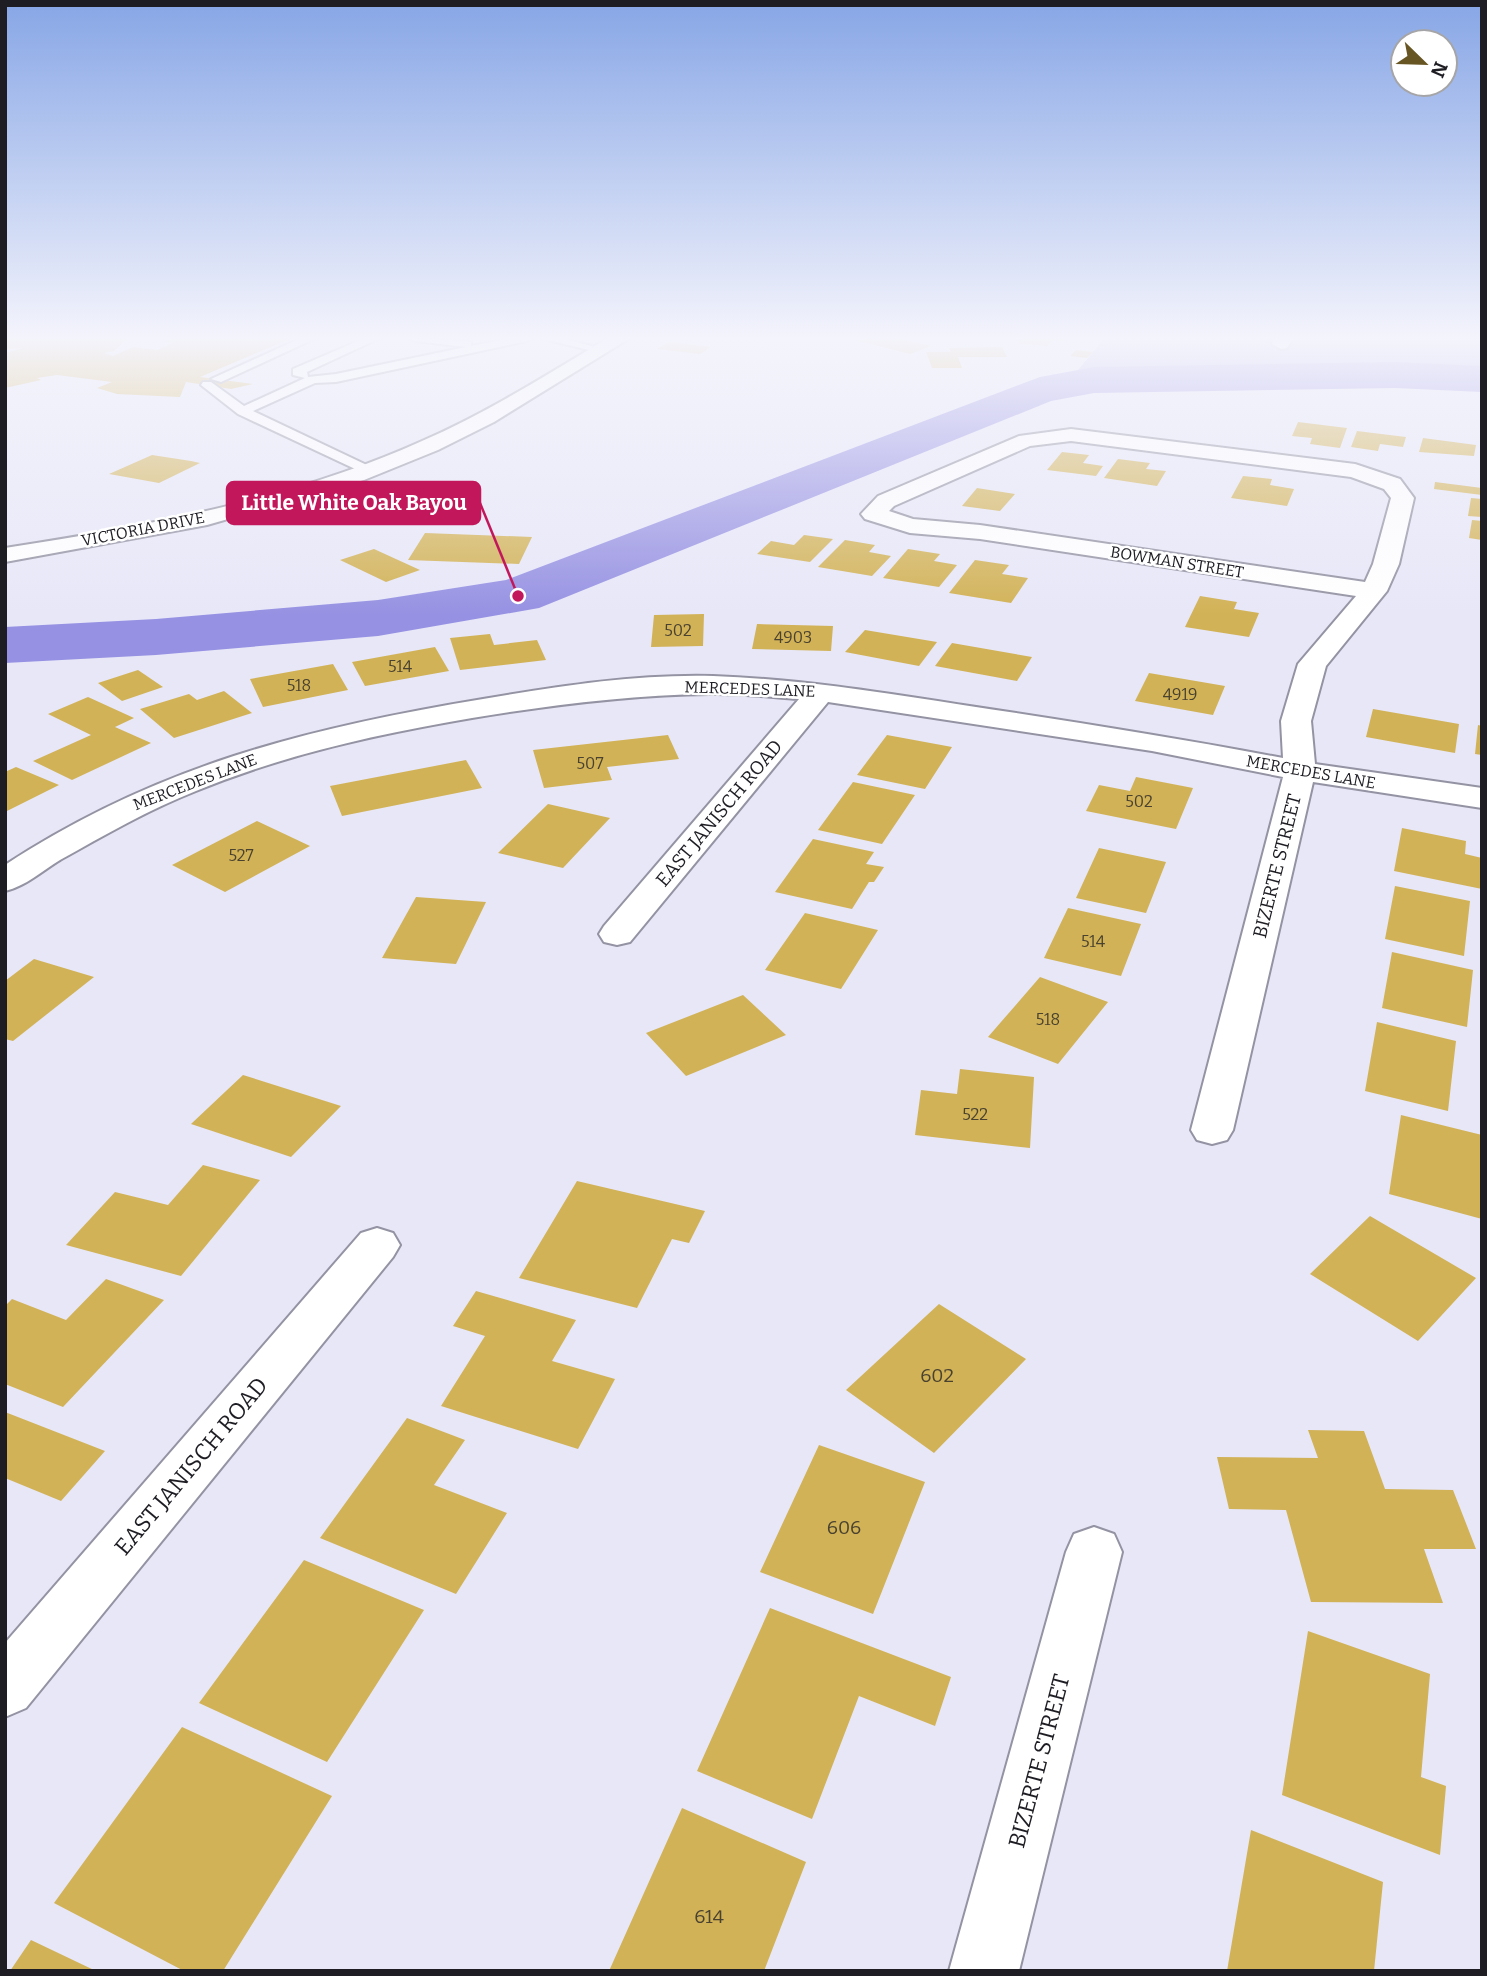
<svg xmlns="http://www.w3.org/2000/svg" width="1487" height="1976" font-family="Bitter,serif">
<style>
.green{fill:#b5b4ea}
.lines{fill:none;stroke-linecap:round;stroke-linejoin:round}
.river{fill:#9691e2;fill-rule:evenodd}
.building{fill:#d2b256}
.lane-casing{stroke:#9393a3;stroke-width:4}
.street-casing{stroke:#9393a3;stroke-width:4}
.secondary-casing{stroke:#9393a3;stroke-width:4}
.lane{fill:#fff;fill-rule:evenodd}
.street{fill:#fff;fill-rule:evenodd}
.secondary{fill:#fff;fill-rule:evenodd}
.labels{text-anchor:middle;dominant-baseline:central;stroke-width:5;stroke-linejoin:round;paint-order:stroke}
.far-street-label{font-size:16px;fill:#1d1d23;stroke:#fff}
.number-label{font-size:16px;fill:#4a4230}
.street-label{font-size:19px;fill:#1d1d23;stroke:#fff}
.near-number-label{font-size:19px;fill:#4a4230}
.near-street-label{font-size:23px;fill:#1d1d23;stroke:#fff}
.leader{fill:none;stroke:#c2185b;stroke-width:2.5}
.callout-dot{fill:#c2185b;stroke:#fff;stroke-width:2.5}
.callout{fill:#c2185b;stroke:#c2185b;stroke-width:2.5}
.callout-label{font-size:21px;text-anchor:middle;font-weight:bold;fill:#fff}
</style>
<rect width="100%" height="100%" fill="#e7e7f8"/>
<path class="green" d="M1105,338h377v34l-79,-4 -325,2z"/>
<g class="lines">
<path class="river" d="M1395,362l87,4v26l-87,-4 -301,5 -43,8 -512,207 -161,28 -222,19 -151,8v-36l151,-8 222,-19 128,-20 534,-203 54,-10z"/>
</g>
<path class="building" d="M7,338h121l-14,13 -10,2 9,3 20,-9 24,3 16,-7 -10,-1 10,-4h119l-92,39 53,7 -22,5 -45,-7 -6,15 -63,-3 -20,-6 15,-6 -55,-7 -20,3 4,2 -36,8v-35l18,-5 -18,1z
M868,338h28l35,8 -21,8 -51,-13z
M1022,338h45l-3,3 -11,-1 -6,6 -30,-3z
M669,342l42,5 -11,7 -43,-5z
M1002,347l5,10h-49l4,11h-30l-6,-16h25l-2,-4z
M1076,350l17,2 -6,6 -17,-2z
M1298,422l49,6 -7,20 -30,-4 2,-6 -20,-2z
M1357,431l49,6 -3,10 -23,-3 -2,7 -27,-4z
M1423,438l53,7 -2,11 -55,-4z
M1062,452l27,3 -6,8 20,3 -7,10 -49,-6z
M152,455l39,6 9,2 -41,20 -50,-9z
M1118,459l32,4 -4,6 20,2 -9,15 -53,-8z
M1243,476l29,3 -2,6 24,4 -7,17 -56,-8z
M1435,482l47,6v7l-48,-6z
M977,488l38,6 -15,17 -38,-5z
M1471,498l11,1v18l-14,-1z
M1472,520l10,1v19l-13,-2z
M425,533l107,4 -13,27 -111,-4z
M804,535l29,4 -23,23 -53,-8 14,-13 23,4z
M845,540l30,5 -6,7 22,4 -19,20 -54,-9z
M374,549l46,21 -34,12 -46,-22z
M908,549l32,5 -6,7 23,4 -18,22 -56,-9z
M975,560l34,5 -7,9 26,4 -17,25 -62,-10z
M1200,596l37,6 -3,7 25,4 -10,24 -64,-10z
M704,614l-1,32 -52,1 3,-32z
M757,624l76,2 -2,25 -79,-2z
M865,630l72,12 -18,24 -74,-14z
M490,634l4,11 43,-5 9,20 -86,10 -10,-32z
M952,643l80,14 -15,24 -82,-15z
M435,647l14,24 -84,15 -13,-24z
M333,664l15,26 -85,17 -13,-28z
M138,670l25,17 -41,14 -24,-18z
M1149,673l76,13 -12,29 -78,-14z
M224,691l28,22 -78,25 -34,-29 49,-15 8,6z
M88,697l46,21 -19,9 36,16 -79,37 -39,-19 58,-26 -43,-21z
M1373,709l86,15 -4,29 -89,-16z
M1478,725l4,1v29l-7,-1z
M668,735l11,24 -72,8 5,13 -68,8 -11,-38z
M887,735l65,12 -27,42 -68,-14z
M466,760l16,28 -140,28 -12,-30z
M16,767l43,18 -54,27v-40z
M1136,777l57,11 -17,41 -90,-18 13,-26 31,6z
M853,782l62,13 -33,49 -64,-14z
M548,804l62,14 -47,50 -65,-15z
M257,821l53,25 -85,46 -53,-27z
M1402,828l64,13 -1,13 17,4v31l-88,-18z
M813,839l61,13 -8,12 18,3 -10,15h-5l-17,27 -77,-17z
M1099,848l67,14 -20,51 -70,-15z
M1395,886l75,15 -6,55 -79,-17z
M416,897l70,5 -30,62 -74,-6z
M1068,908l73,16 -20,52 -77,-18z
M805,913l73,17 -37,59 -76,-19z
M1392,952l81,18 -6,57 -85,-19z
M34,959l60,18 -81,64 -8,-2v-58z
M1040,977l68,25 -50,62 -70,-27z
M743,995l43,40 -100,41 -40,-43z
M1377,1022l79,19 -8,70 -83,-20z
M960,1069l74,8 -4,71 -115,-13 6,-45 36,4z
M243,1075l98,31 -50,51 -100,-33z
M1401,1115l81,20v84l-93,-25z
M203,1165l57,15 -79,96 -115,-31 49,-53 53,13z
M577,1181l128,30 -16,32 -17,-4 -35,69 -118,-30z
M1370,1216l106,62 -58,63 -108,-67z
M106,1279l58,21 -101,107 -58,-23v-78l7,-7 54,21z
M476,1291l100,29 -24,41 63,18 -37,70 -137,-43 44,-70 -32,-10z
M939,1304l87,55 -92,94 -88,-63z
M5,1412l100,39 -44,50 -56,-23z
M407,1418l58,22 -31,45 73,28 -51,81 -136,-56z
M1308,1430l56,1 21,58 68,1 23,59h-52l19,54 -132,-1 -25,-92 -57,-1 -12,-52 101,1z
M819,1445l106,37 -52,132 -113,-42z
M304,1560l120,50 -97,152 -128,-59z
M770,1608l181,69 -16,49 -76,-30 -47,123 -115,-48z
M1308,1631l122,43 -9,103 25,9 -6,69 -158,-60z
M182,1727l150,69 -109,175h-39l-130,-68z
M682,1808l124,54 -42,109h-155z
M1251,1830l132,52 -9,89h-147z
M31,1940l65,31h-86z"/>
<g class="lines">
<g class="lane-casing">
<path id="lane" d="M301,338h15l-95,44 -10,-3z
M365,338h15l-73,34 1,5 28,-3 130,-27 -51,-6 -6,-3 58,3 4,1v4l40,-8h22l-6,3 -191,41 -21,1 -62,28 120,57v6l-5,1 -130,-61 -37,-29 2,-3h8l33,24 61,-28 -12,-3v-6z
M540,338h21l46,12 -6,3z"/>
</g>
<g class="street-casing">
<path id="street" d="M1275,338h18l-6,10 -6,1 -9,-5z
M1071,429l284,35 45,15 14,19 -15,66 -12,27 -61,75 -15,55 4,43 167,24v20l-169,-26 -80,348 -6,10 -15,4 -15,-4 -6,-10 92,-353 -131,-26 -324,-49 -198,240 -13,3 -13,-3 -5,-8 5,-8 195,-227c-30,-2 -60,-6 -90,-5 -79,1 -158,11 -237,24 -94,16 -186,36 -276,73 -48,19 -91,44 -136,69 -18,11 -34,26 -55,31v-26c151,-99 302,-137 478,-166 75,-13 154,-25 230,-23 85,3 167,16 250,29 107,16 214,33 320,53l-2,-37 17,-57 58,-68 -376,-57 -70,-6 -45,-14 -4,-5 17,-18 141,-60zM1071,441l280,36 33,12 7,9 -18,66 -8,18 -385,-57 -67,-6 -24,-8 5,-5 136,-60z
M377,1228l16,5 7,12 -7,12 -367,451 -21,9v-74l356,-410z
M1094,1527l20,7 8,18 -103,419h-70l117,-419 8,-18z"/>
</g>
<g class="secondary-casing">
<path id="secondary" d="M608,338h22l-136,84 -56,28 -74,30 -157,45 -202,37v-14c142,-22 286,-48 417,-107 65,-28 126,-67 186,-103z"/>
</g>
<use href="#lane" class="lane"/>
<use href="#street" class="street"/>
<use href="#secondary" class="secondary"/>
</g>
<linearGradient id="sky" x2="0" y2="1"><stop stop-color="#87a6e6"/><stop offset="0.55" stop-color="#f4f4fc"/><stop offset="1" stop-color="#f4f4fc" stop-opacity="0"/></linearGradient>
<rect width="1487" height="615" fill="url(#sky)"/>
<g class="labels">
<g class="far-street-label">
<text transform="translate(143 529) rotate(-11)">VICTORIA DRIVE</text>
<text transform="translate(1177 562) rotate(9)">BOWMAN STREET</text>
<text transform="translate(750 689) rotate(2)">MERCEDES LANE</text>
<text transform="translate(1311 772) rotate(10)">MERCEDES LANE</text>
<text transform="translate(195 782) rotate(-21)">MERCEDES LANE</text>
</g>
<g class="number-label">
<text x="678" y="630">502</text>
<text x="793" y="637">4903</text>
<text x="400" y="666">514</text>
<text x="299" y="685">518</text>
<text x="1180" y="694">4919</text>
<text x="590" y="763">507</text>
<text x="1139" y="801">502</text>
<text x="241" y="855">527</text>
<text x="1093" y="941">514</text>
<text x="1048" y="1019">518</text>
<text x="975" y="1114">522</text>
</g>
<g class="street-label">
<text transform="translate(719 813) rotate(-50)">EAST JANISCH ROAD</text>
<text transform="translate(1277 866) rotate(-76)">BIZERTE STREET</text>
</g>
<g class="near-number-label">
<text x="937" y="1375">602</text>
<text x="844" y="1527">606</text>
<text x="709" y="1916">614</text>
</g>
<g class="near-street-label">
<text transform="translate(191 1466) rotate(-50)">EAST JANISCH ROAD</text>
<text transform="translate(1039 1761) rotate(-75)">BIZERTE STREET</text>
</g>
</g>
<path class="leader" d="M518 596L480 503"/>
<circle class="callout-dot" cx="518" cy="596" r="7"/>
<rect class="callout" x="227" y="482" width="253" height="42" rx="7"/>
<g class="callout-label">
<text x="354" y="510">Little White Oak Bayou</text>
</g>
<rect width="1487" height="1976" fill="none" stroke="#1d1d23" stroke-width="14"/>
<g transform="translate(1424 63) rotate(113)"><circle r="33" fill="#ffffff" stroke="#a5a5a7" stroke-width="2"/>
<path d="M0-5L12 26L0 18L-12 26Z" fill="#675623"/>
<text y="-10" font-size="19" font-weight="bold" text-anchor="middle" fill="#1d1d23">N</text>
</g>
</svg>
